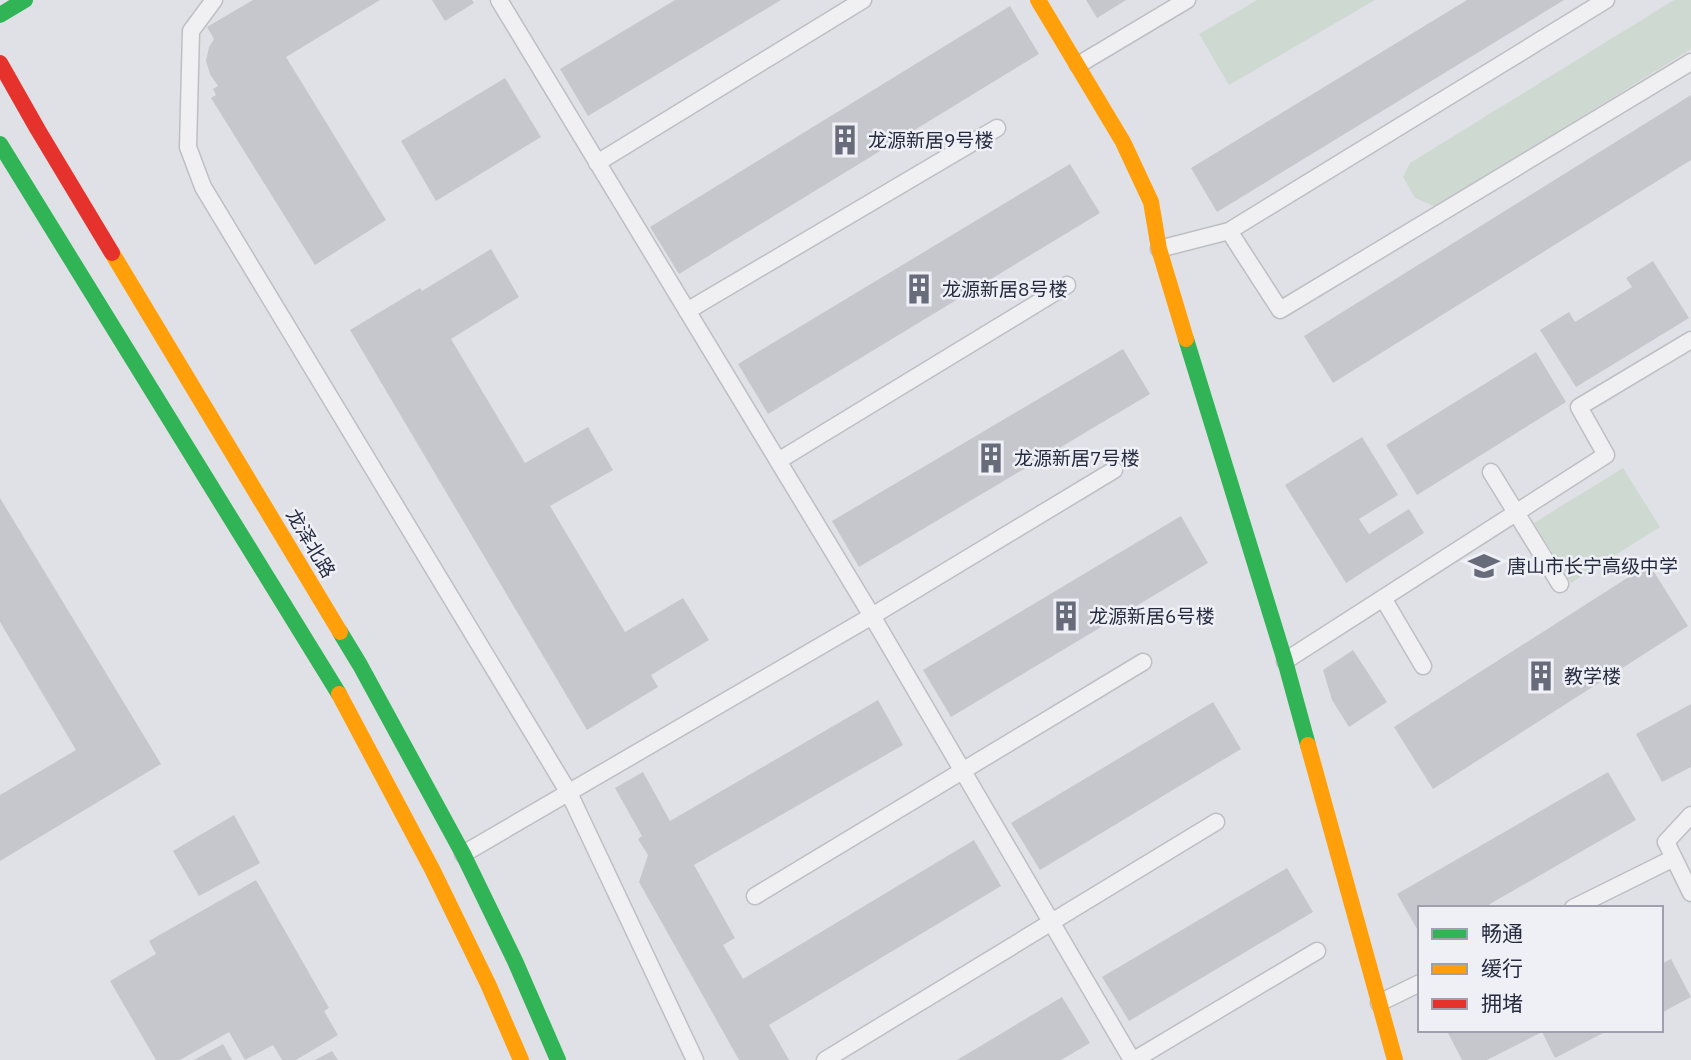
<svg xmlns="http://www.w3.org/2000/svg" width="1691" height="1060" font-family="'IBM Plex Sans','Noto Sans SC',sans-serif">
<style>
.green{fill:#ced9d1}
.building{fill:#c6c7cd}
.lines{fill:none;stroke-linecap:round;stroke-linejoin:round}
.lane-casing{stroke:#bebfc4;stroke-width:19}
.lane{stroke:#f0f0f2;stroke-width:16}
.fast{stroke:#30b455;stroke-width:16}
.slow{stroke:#ff9f0a;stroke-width:16}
.jam{stroke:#e5322d;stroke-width:16}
.labels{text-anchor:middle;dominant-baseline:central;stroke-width:5;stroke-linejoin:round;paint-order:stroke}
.poi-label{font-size:19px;fill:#272b40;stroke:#eef0f6;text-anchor:start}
.street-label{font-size:19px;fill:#272b40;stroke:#eef0f6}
</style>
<rect width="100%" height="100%" fill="#e0e1e6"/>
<path class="green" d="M1257,0h118l-146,85 -30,-51z
M1674,0h17v49l-255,158 -21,-9 -12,-21 7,-14z
M1623,468l37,59 -89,56 -37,-60z"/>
<path class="building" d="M253,0h127l-94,57 100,163 -71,45 -104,-167 5,-3 -3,-6 5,-3 -8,-12 -4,-13 3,-14 5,-8 -7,-12z
M432,0h40l2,3 -29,18z
M675,0h106l-193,116 -28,-47z
M1086,0h40l-29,18z
M1467,0h97l-347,212 -26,-44z
M1010,6l29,48 -360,220 -29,-47z
M505,78l36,59 -105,64 -35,-60z
M1691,95v65l-358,223 -29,-47z
M1070,164l30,49 -332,201 -30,-50z
M491,249l28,48 -68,42 74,124 63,-36 25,43 -63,36 75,126 58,-34 26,42 -58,35 7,12 -71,43 -237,-400 70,-42 2,3z
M1653,261l36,57 -113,69 -36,-57 29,-18 6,10 57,-35 -6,-9z
M1123,349l27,45 -291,173 -27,-46z
M1536,352l30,50 -149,93 -31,-50z
M1362,437l36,58 -39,24 10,15 40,-25 15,24 -78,50 -61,-98z
M0,498l161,266 -161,97v-66l76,-45 -76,-128z
M1181,516l27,47 -257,154 -28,-47z
M1649,564l39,62 -255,163 -39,-62z
M1353,650l34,52 -38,25 -17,-27 -9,-30z
M878,700l25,45 -209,120 41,73 -12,7 20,34 231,-139 27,46 -232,139 20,35h-50l-100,-178 9,-27 -10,-16 4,-3 -27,-48 28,-16 27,49z
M1213,702l28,47 -201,121 -29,-47z
M1691,704v63l-29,15 -26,-48z
M1608,772l28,48 -153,88h-63v26l-23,-40z
M234,815l26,48 -61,33 -26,-45z
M1287,868l26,44 -184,109 -27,-44z
M256,880l73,128 -5,3 14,24 -42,25h-14l-9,-15 -28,15 -16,-28 -49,28h-24l-46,-79 46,-27 -7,-13z
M1671,959l20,38 -30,16v-49z
M1062,997l28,46 -29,17h-104z
M1449,1030h160l-54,28 -13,-26 -55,28h-25l-15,-29z
M223,1044l9,16h-38z
M332,1051l6,9h-23z"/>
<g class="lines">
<g class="lane-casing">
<path id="lane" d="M214,0l-23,31 -3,116 15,40 366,606 126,267
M499,0l373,616 260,444
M1078,65l109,-65
M597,163l266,-163
M1229,231l51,79 411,-248
M1159,249l70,-18 377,-231
M687,311l310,-183
M778,461l289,-176
M1491,472l69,112
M1383,598l40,68
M1285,661l321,-206 -27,-48 112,-67
M1691,815l-25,27 25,51
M463,854l409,-238 242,-146
M755,896l388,-234
M1573,908l101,-50
M1379,1003l41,-20
M825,1060l391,-238
M1134,1060l183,-109"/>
</g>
<use href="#lane" class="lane"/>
<path class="fast" d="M0,15l25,-15
M0,144l339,550
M1186,339l99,322 23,84
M340,632l20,33 103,189 52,107 43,99"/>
<path class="slow" d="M1038,0l85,142 28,60 8,47 27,90
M112,253l228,379
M339,694l93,175 56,115 33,76
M1308,745l87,315"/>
<path class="jam" d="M0,63l38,67 74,123"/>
</g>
<defs>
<g id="building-bare" transform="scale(2.415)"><path d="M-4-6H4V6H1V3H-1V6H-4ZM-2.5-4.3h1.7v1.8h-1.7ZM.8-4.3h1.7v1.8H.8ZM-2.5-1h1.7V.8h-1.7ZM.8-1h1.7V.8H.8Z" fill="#686b7a" stroke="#eef0f6" stroke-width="2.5" paint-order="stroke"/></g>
<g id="school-bare" transform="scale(2.415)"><path d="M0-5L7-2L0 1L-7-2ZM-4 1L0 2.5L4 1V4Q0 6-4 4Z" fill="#686b7a" stroke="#eef0f6" stroke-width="2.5" paint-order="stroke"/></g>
</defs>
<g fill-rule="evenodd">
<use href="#building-bare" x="845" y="140"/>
<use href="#building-bare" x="919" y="289"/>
<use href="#building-bare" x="991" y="458"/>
<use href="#school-bare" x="1484" y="566"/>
<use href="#building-bare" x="1066" y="616"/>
<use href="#building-bare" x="1541" y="676"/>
</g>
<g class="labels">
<g class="poi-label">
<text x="868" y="140">龙源新居9号楼</text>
<text x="942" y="289">龙源新居8号楼</text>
<text x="1014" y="458">龙源新居7号楼</text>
<text x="1507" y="566">唐山市长宁高级中学</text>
<text x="1089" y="616">龙源新居6号楼</text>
<text x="1564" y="676">教学楼</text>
</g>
<g class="street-label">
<text transform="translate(311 543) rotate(59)">龙泽北路</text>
</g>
</g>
<rect x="1418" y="906" width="245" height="126" fill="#eef0f6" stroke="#9ea1ad" stroke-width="2"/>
<rect x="1432" y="929" width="35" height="10" fill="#30b455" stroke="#9ea1ad" stroke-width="2"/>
<text x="1481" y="941" font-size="21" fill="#272b40">畅通</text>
<rect x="1432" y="964" width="35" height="10" fill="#ff9f0a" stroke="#9ea1ad" stroke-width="2"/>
<text x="1481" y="976" font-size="21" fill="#272b40">缓行</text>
<rect x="1432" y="999" width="35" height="10" fill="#e5322d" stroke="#9ea1ad" stroke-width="2"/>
<text x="1481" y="1011" font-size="21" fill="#272b40">拥堵</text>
</svg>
